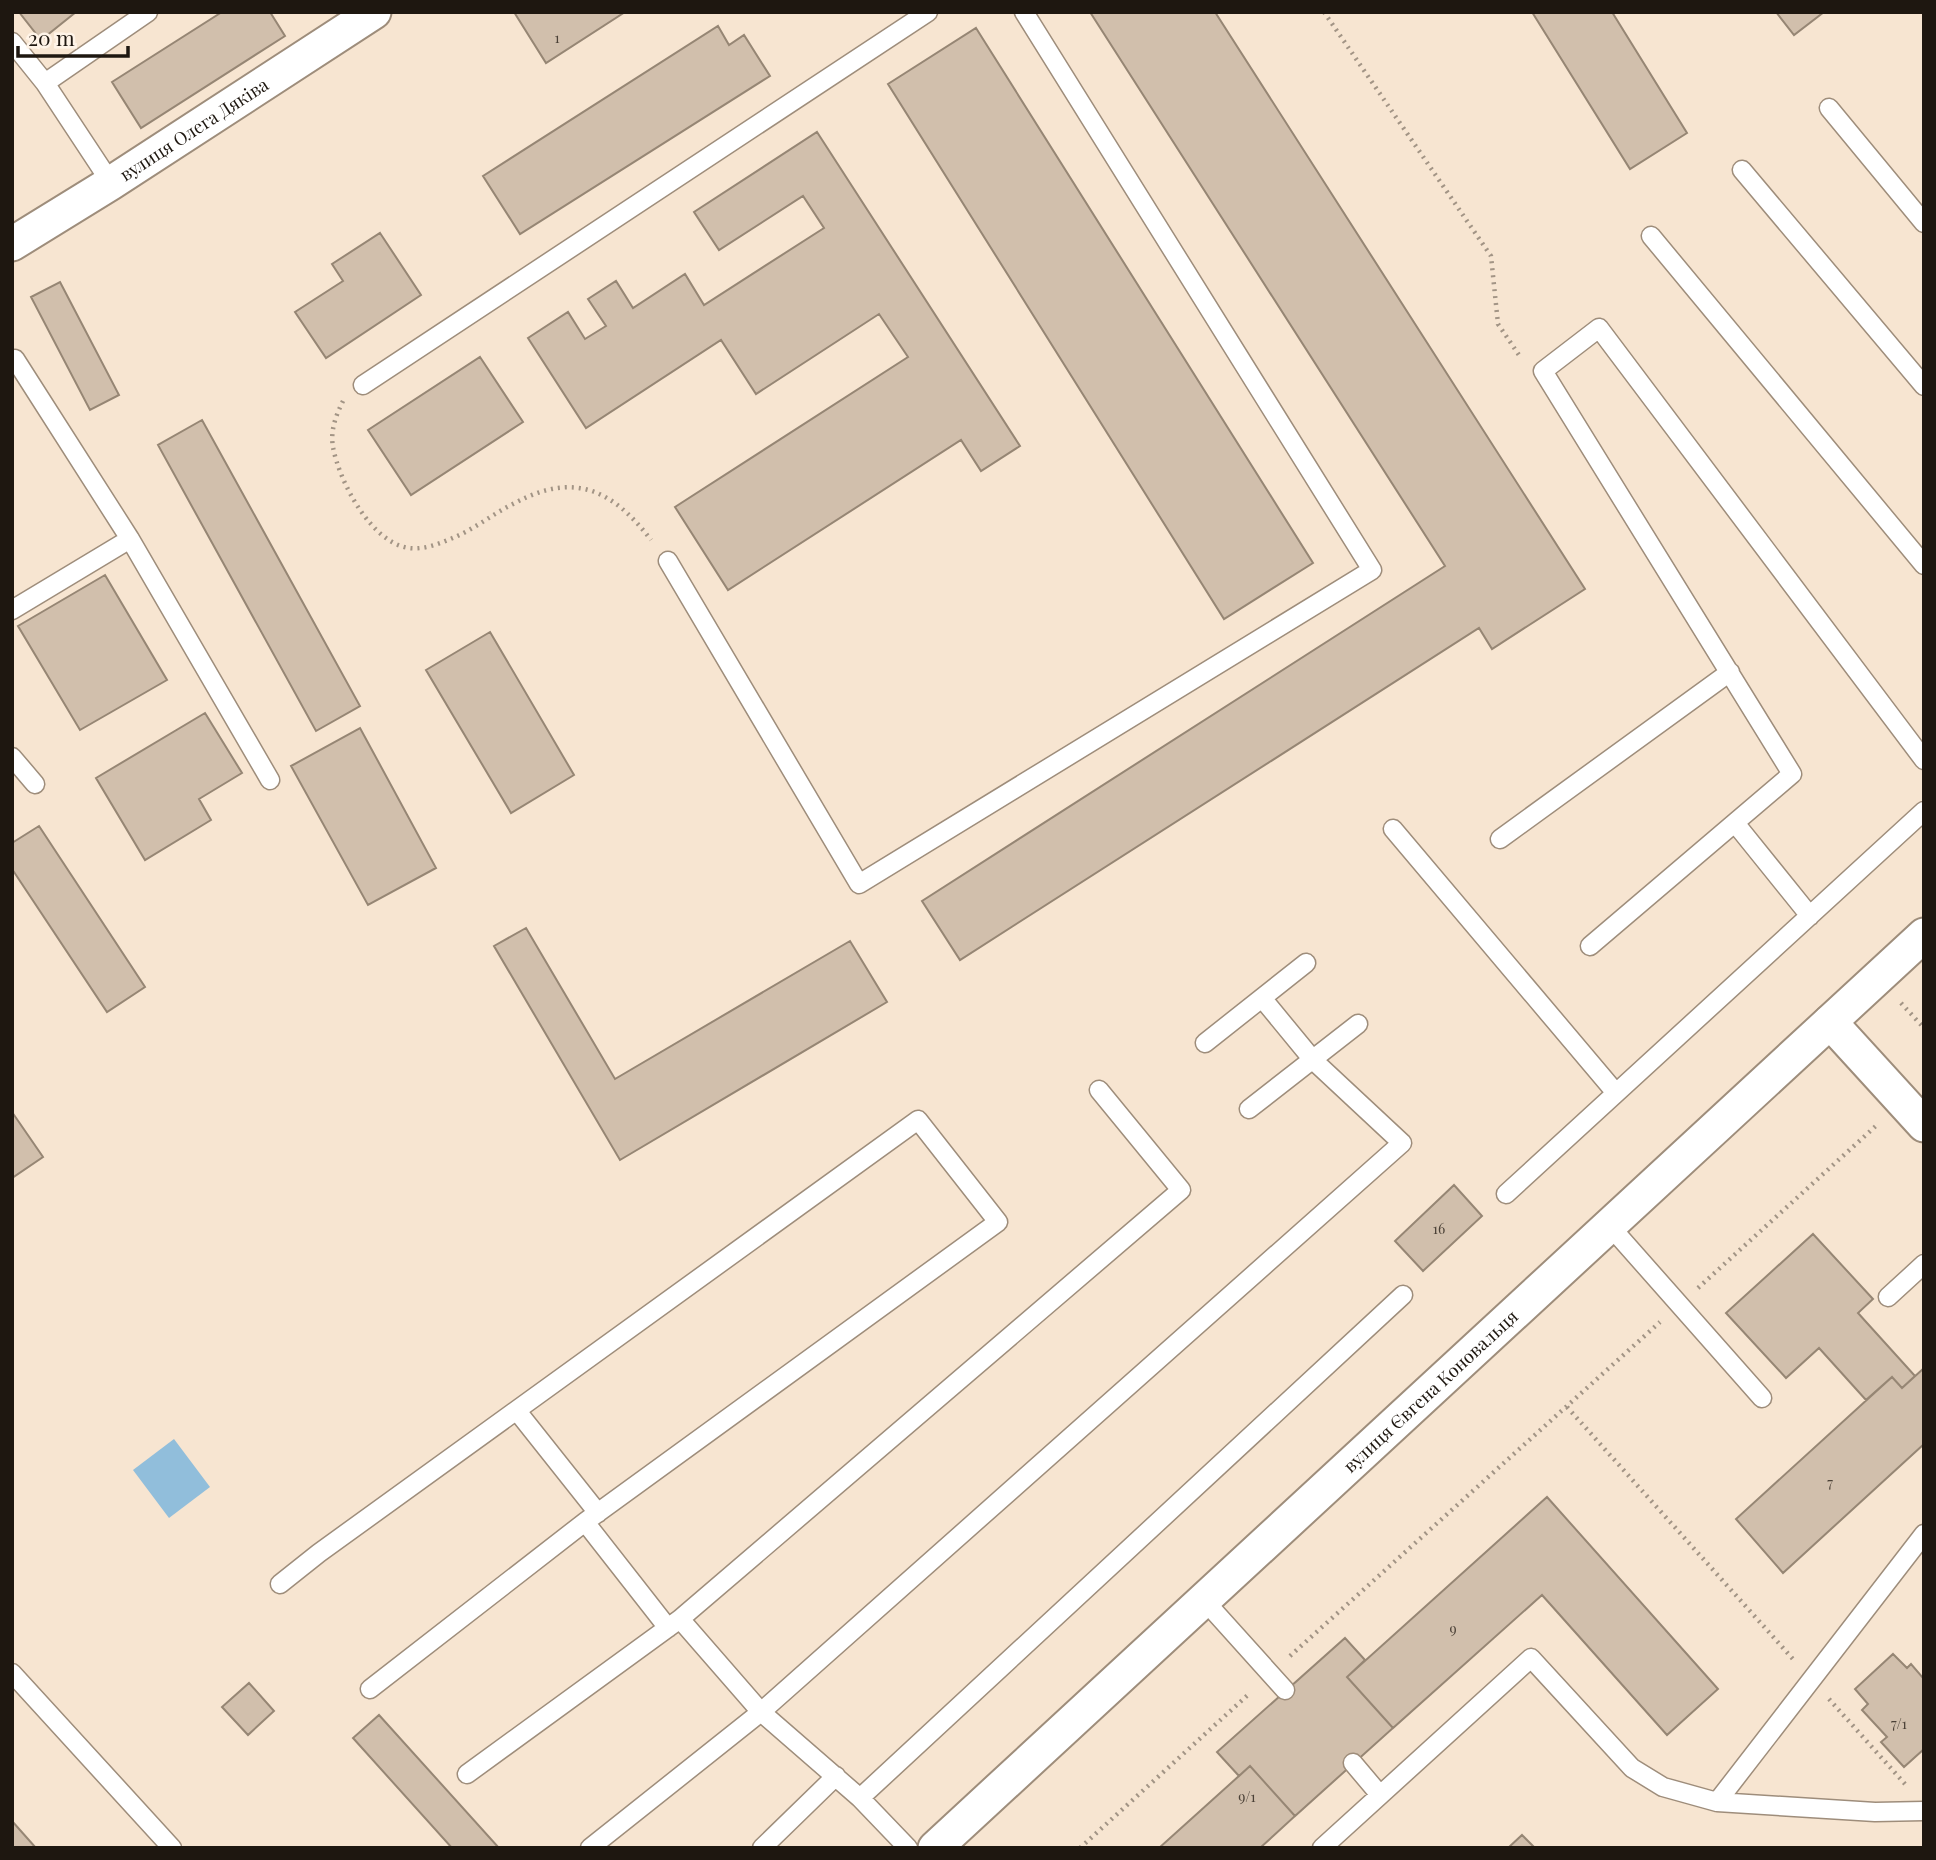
<svg xmlns="http://www.w3.org/2000/svg" width="1936" height="1860" font-family="'Playfair Display',serif">
<style>
.water{fill:#91bedb}
.building{fill:#d1bfac;stroke:#968674;stroke-width:2}
.lines{fill:none;stroke-linecap:round;stroke-linejoin:round}
.lane-casing{stroke:#9e8d7b;stroke-width:21}
.street-casing{stroke:#9e8d7b;stroke-width:37}
.path{stroke:#a29485;stroke-width:4.5;stroke-dasharray:2 5;stroke-linecap:butt}
.lane{stroke:#fff;stroke-width:18}
.street{stroke:#fff;stroke-width:33}
.labels{text-anchor:middle;dominant-baseline:central;stroke-width:7;stroke-linejoin:round;paint-order:stroke}
.number-label{font-size:14px;fill:#4b4137}
.street-label{font-size:18px;fill:#1e1710;stroke:#fff4e8}
</style>
<rect width="100%" height="100%" fill="#f7e5d1"/>
<path class="water" d="M174,1439l36,48 -41,31 -36,-48z"/>
<path class="building" d="M19,12h57l-35,28z
M222,12h48l15,24 -144,92 -29,-46z
M514,12h111l-79,51z
M1090,12h125l370,577 -93,60 -13,-21 -519,332 -38,-59 523,-335z
M1532,12h80l75,121 -57,36z
M1776,12h48l-30,23z
M718,26l11,19 15,-10 26,41 -250,158 -37,-58z
M976,28l337,535 -89,56 -336,-535z
M817,132l203,314 -39,25 -20,-31 -233,150 -53,-83 233,-150 -29,-43 -123,80 -35,-54 -135,88 -58,-90 40,-26 17,27 21,-13 -18,-27 28,-18 17,27 52,-34 19,31 120,-77 -21,-32 -84,54 -25,-38z
M380,233l41,62 -95,63 -31,-46 48,-31 -11,-17z
M60,282l59,113 -29,15 -59,-113z
M480,357l43,65 -112,73 -43,-65z
M202,420l158,286 -44,25 -158,-286z
M105,575l62,105 -87,50 -62,-104z
M490,632l84,143 -63,38 -85,-143z
M205,713l37,60 -43,26 12,21 -66,40 -49,-82z
M360,728l76,140 -68,37 -77,-139z
M39,826l106,161 -38,25 -95,-143v-26z
M526,928l89,151 235,-138 37,61 -267,158 -126,-214z
M12,1112l31,45 -31,21z
M1454,1185l28,31 -59,55 -28,-30z
M1813,1234l60,65 -15,14 57,63 -13,12 -10,-11 -26,23 -47,-52 -33,30 -60,-65z
M1924,1368v76l-141,129 -47,-54 156,-142 10,11z
M1547,1497l171,192 -51,46 -125,-140 -149,133 -46,-51z
M1345,1638l20,22 -18,17 46,51 -98,88 -45,-50 -11,10 -22,-24z
M1893,1654l14,14 4,-4 13,15v70l-20,18 -23,-25 6,-5 -25,-27 6,-6 -13,-15z
M249,1683l25,28 -26,24 -26,-28z
M379,1715l120,133h-47l-99,-110z
M1250,1766l45,50 -35,32h-101z
M12,1821l24,27h-24z
M1522,1835l13,13h-27z"/>
<g class="lines">
<g class="lane-casing">
<path id="lane" d="M12,42l33,41 66,100
M45,83l103,-71
M1829,108l95,115
M1742,170l182,216
M1651,236l273,329
M15,359l115,180 140,241
M363,385l565,-373
M668,561l191,323 513,-314 -348,-558
M12,610l118,-71
M12,757l23,27
M1735,823l75,93
M1393,829l223,264
M1500,839l230,-167
M1590,946l202,-172 -249,-403 56,-43 325,432
M1205,1043l101,-80
M1249,1109l109,-85
M1506,1194l418,-383
M1609,1225l153,173
M1888,1297l36,-33
M517,1411l81,102
M585,1522l83,106
M280,1584l39,-31 599,-433 80,102 -413,300 -215,167
M1204,1600l81,90
M680,1619l81,93 99,86 48,50
M12,1673l160,175
M1353,1763l27,32
M467,1774l213,-155 501,-429 -82,-100
M860,1798l543,-503
M1717,1802l207,-268
M590,1848l171,-136 641,-569 -89,-83 -51,-62
M762,1848l74,-72
M1322,1848l209,-190 101,110 31,19 54,15 158,10 49,-1"/>
</g>
<g class="street-casing">
<g id="street">
<path id="s1" d="M12,244l99,-61 263,-171"/>
<path d="M1830,1022l94,103"/>
<path id="s2" d="M935,1848l989,-913"/>
</g>
</g>
<path class="path" d="M1324,12l167,244 7,68 23,34
M343,401c-7,14 -13,30 -10,46 6,34 38,96 76,101 16,2 32,-5 46,-11 21,-9 39,-24 60,-34 59,-32 98,-13 136,37
M1901,1003l23,25
M1698,1288l180,-164
M1567,1407l226,252
M1290,1656l370,-334
M1829,1699l76,85
M1080,1848l170,-155"/>
<use href="#lane" class="lane"/>
<use href="#street" class="street"/>
</g>
<g class="labels">
<g class="number-label">
<text x="557" y="37">1</text>
<text x="1439" y="1228">16</text>
<text x="1830" y="1482">7</text>
<text x="1453" y="1628">9</text>
<text x="1899" y="1723">7/1</text>
<text x="1247" y="1796">9/1</text>
</g>
<g class="street-label">
<text stroke="none"><textPath href="#s1" startOffset="215">вулиця Олега Дяківа</textPath></text>
<text stroke="none"><textPath href="#s2" startOffset="674">вулиця Євгена Коновальця</textPath></text>
</g>
</g>
<rect width="1936" height="1860" fill="none" stroke="#1e1710" stroke-width="28"/>
<path d="M18 46v10h110v-10" fill="none" stroke="#1e1710" stroke-width="3.5"/>
<text x="28" y="46" font-size="21" fill="#1e1710" stroke="#fff4e8" stroke-width="5" paint-order="stroke">20 m</text>
</svg>
